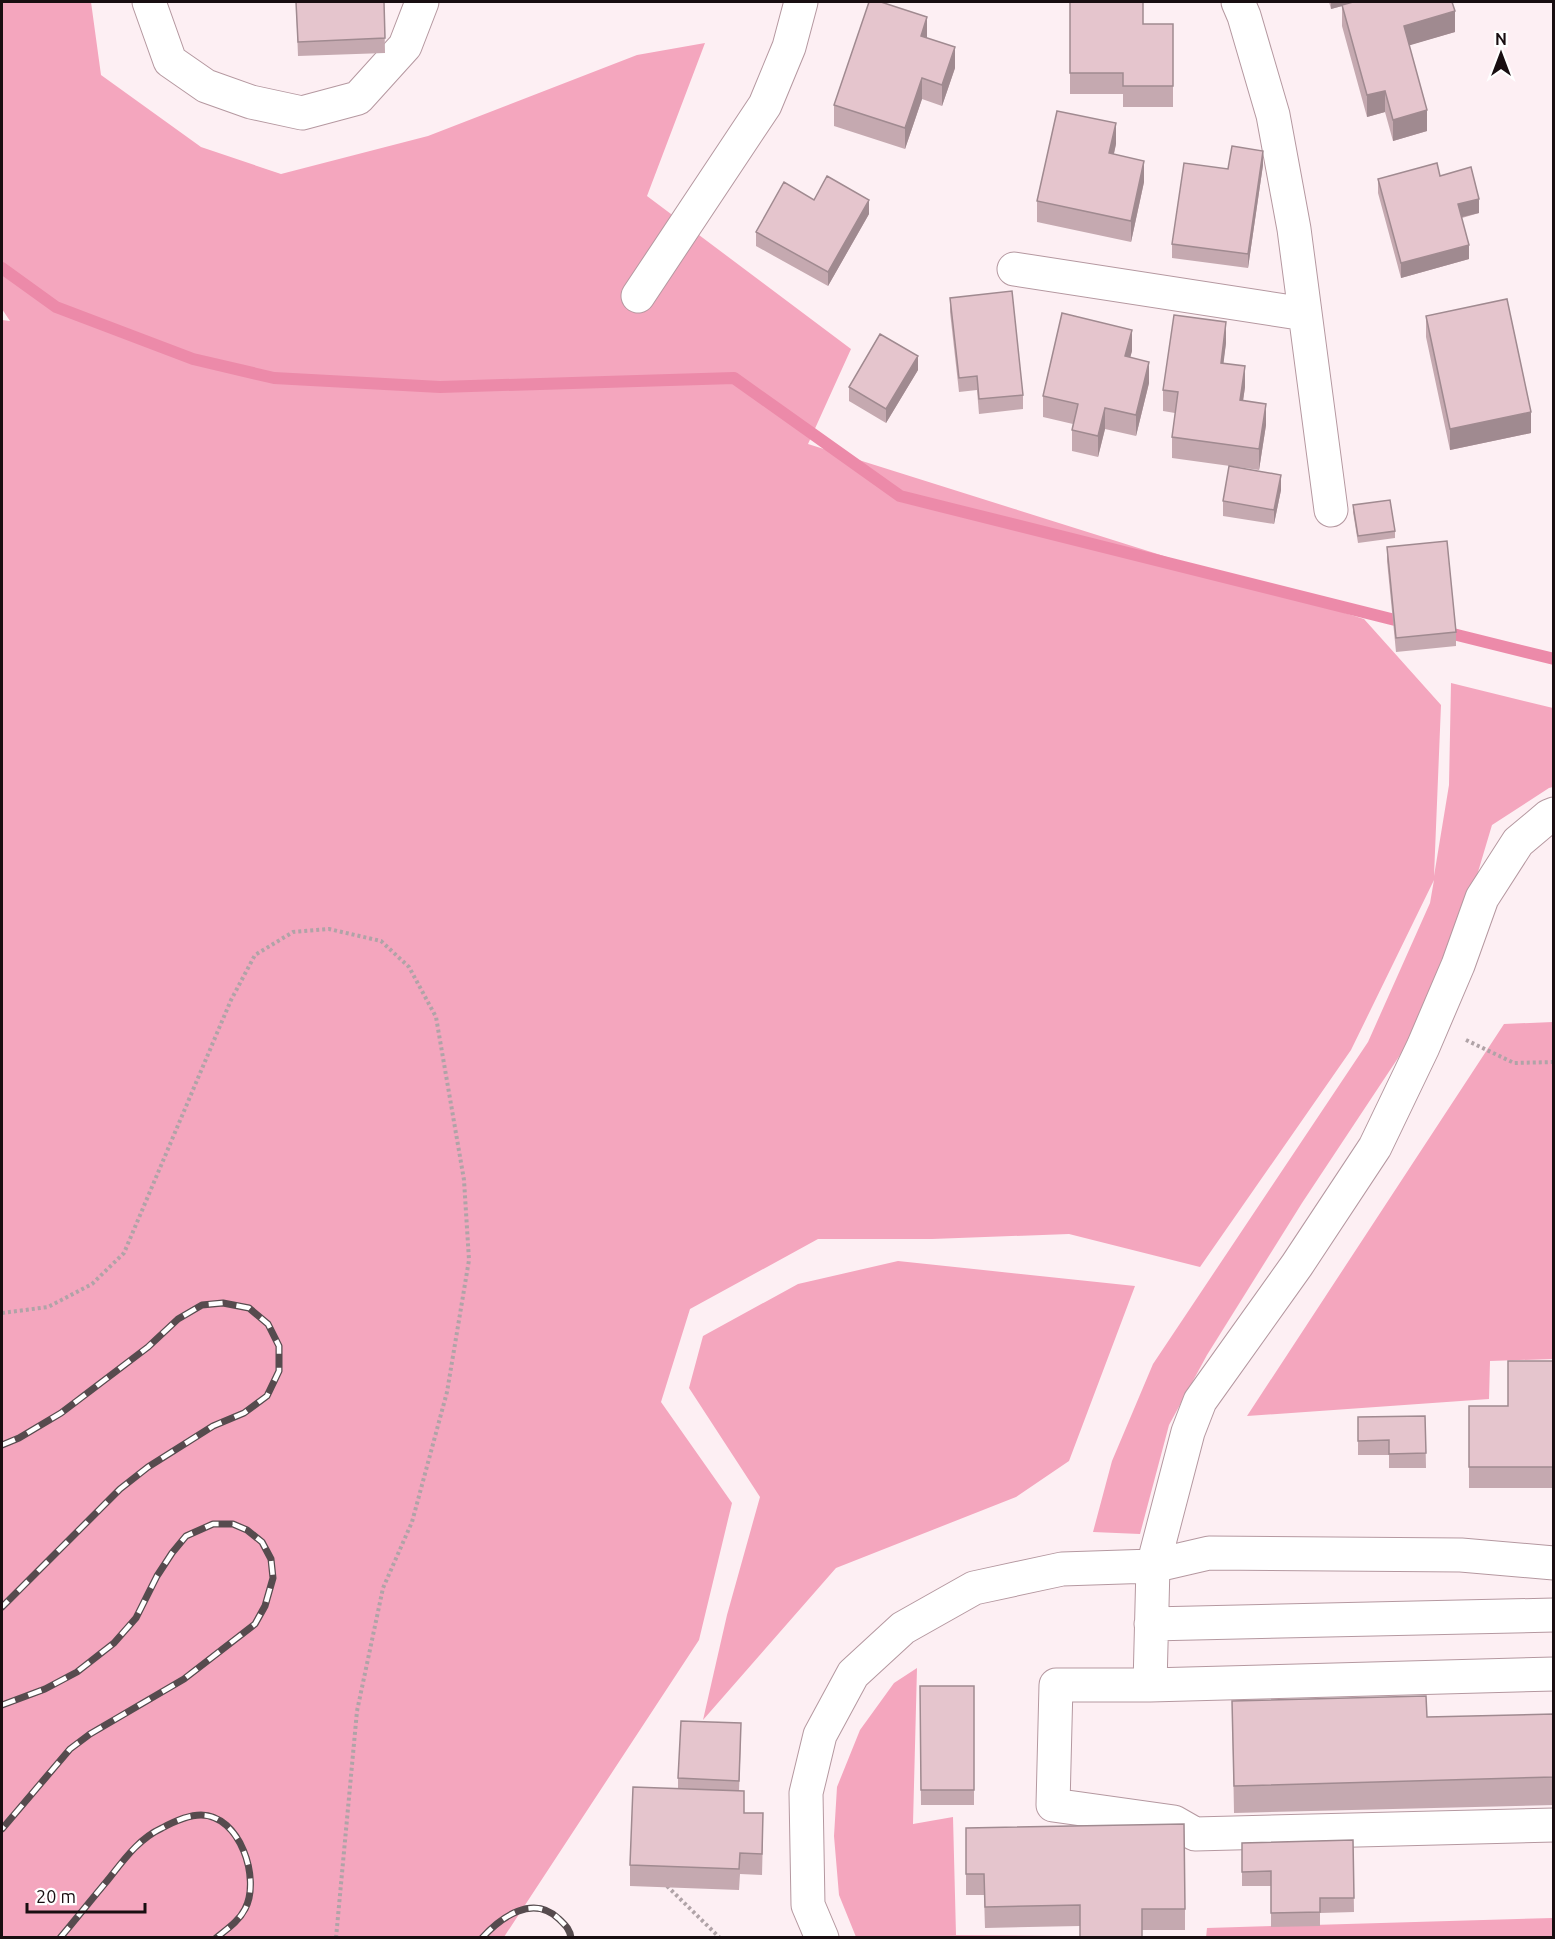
<svg xmlns="http://www.w3.org/2000/svg" width="1555" height="1939" font-family="Ubuntu,sans-serif">
<style>
.green{fill:#f4a6be}
.lines{fill:none;stroke-linecap:round;stroke-linejoin:round}
.stream{stroke:#ec8aa9;stroke-width:12}
.minor-casing{stroke:#b598a0;stroke-width:35}
.path{stroke:#b0a3a7;stroke-width:4;stroke-dasharray:3 3;stroke-linecap:butt}
.minor{stroke:#fff;stroke-width:33}
.rail-casing{stroke:#564b4e;stroke-width:7}
.rail{stroke:#fff;stroke-width:4.5;stroke-dasharray:14;stroke-linecap:butt}
.wall{fill:#c5a9b0}
.shaded-wall{fill:#a08a90}
.building{fill:#e5c5cd;stroke:#a08a90;stroke-width:1.5}
</style>
<rect width="100%" height="100%" fill="#fdeff3"/>
<path class="green" d="M2,2h89l10,73 100,72 80,27 147,-38 209,-81 68,-12 -58,153 204,153 -43,95 556,175 77,86 -7,171 15,-91 2,-102 102,25v79l-4,1 -57,37 -31,104 -57,120 -102,154 -95,152 -38,70 -29,109 -47,-2 19,-71 41,-97 215,-322 62,-139 4,-23 -83,170 -151,217 -131,-33 -137,5h-114l-128,70 -29,93 71,101 -33,137 -195,297h-502v-1617l8,1 -8,-12z
M1553,1022v337l-63,2 -1,38 -242,17 257,-392z
M898,1261l237,25 -66,175 -53,36 -180,71 -133,152 24,-105 33,-118 -71,-109 14,-52 95,-52z
M917,1668l-4,156 40,-7 3,118 109,1v1h-209l-17,-42 -5,-59 3,-49 23,-57 34,-47z
M1553,1918v19l-347,1 1,-10z"/>
<g class="lines">
<path class="stream" d="M2,268l54,39 137,52 81,19 166,9 294,-9 166,118 507,127
M1441,631l113,28"/>
<g class="minor-casing">
<path id="minor" d="M149,2l21,59 36,25 45,16 51,11 56,-15 47,-52 17,-44
M1238,2l6,14 29,99 21,114 37,281
M1014,269l291,45
M638,296l127,-191 24,-58 12,-45
M1554,814l-5,2 -31,26 -36,56 -24,67 -35,82 -48,100 -78,118 -97,136 -12,31 -35,134 56,-13 252,2 93,8
M1151,1624l403,-9
M1150,1685l404,-11
M822,1938l-14,-33 -2,-112 14,-58 33,-61 50,-46 71,-40 88,-19 91,-3 -3,119h-94l-3,120 121,17 21,12 359,-9"/>
</g>
<path class="path" d="M1466,1040l48,23 40,-1
M2,1313l46,-6 44,-23 32,-31 107,-253 24,-45 38,-23 36,-3 52,12 28,26 27,50 28,163 5,80 -22,132 -35,130 -29,66 -26,123 -21,227
M667,1886l53,52"/>
<use href="#minor" class="minor"/>
<g class="rail-casing">
<path id="rail" d="M2,1445l17,-7 42,-25 87,-66 30,-28 24,-14 21,-2 26,5 19,16 11,22v25l-12,25 -23,17 -31,13 -65,41 -28,22 -118,118
M2,1705l43,-16 32,-17 37,-29 22,-25 21,-42 15,-23 14,-17 27,-12h20l14,6 15,12 9,17 2,19 -8,28 -10,18 -71,55 -94,55 -20,15 -68,80
M60,1938c16,-19 31,-38 47,-57 16,-20 31,-42 55,-53 11,-6 26,-13 39,-13 39,0 60,64 44,94 -6,12 -18,20 -29,29
M482,1938c19,-21 51,-44 77,-19 6,6 11,10 12,19"/>
</g>
<use href="#rail" class="rail"/>
</g>
<path class="wall" d="M296,2h88l1,51 -87,3z
M1070,2l73,22h30v83h-50v-13h-53z
M1329,2h123l3,30 -46,13 18,86 -34,10 -8,-29 -18,5 -25,-91v-20l-11,3z
M927,38l28,30 -13,38 -20,-7 -17,50 -71,-23v-21z
M1116,144l-2,10 30,28 -13,60 -94,-20v-21z
M1263,165l-15,103 -76,-10v-14l56,-75z
M1440,176l39,37 -17,5 7,41 -68,19 -23,-85v-14z
M814,200l55,14 -41,72 -72,-40v-14z
M950,298l73,97v14l-44,5 -2,-24 -18,2 -9,-80z
M1426,316l105,117 -81,17 -24,-113z
M1226,343l-3,20 22,24 -2,14 23,24 -7,45 -87,-12v-21l3,-24 -12,-2v-21z
M1132,351l-2,6 19,26 -13,53 -31,-7 -7,28 -26,-6v-21l1,-6 -30,-7v-21z
M918,370l-32,53 -37,-22v-14z
M1281,490l-7,34 -51,-8v-15z
M1353,505l42,26v7l-37,5 -5,-31z
M1387,547l69,85v14l-60,6 -9,-91z
M1554,1361v127h-85v-82h39z
M1425,1416l1,52h-37v-13h-31v-38z
M920,1686h54v119h-53z
M1232,1701l195,16 127,-3v91l-320,8z
M741,1738l-2,53 5,22 19,21 -1,41 -22,-1 -1,16 -109,-4v-21l48,-76v-11z
M966,1828l219,81v21h-43l-62,-4 -95,2 -1,-33h-18z
M1353,1840l1,72 -34,1v13l-49,1v-41h-29v-43z"/>
<path class="shaded-wall" d="M1331,2h26l-26,7z
M1455,11v21l-51,15v-21z
M927,17v21l-6,-2z
M955,47v21l-13,38v-21z
M922,78v21l-17,50v-21z
M1385,91v21l-18,5v-22z
M1427,110v21l-34,10v-21z
M1116,123v21l-7,30v-21z
M1263,151v14l-15,103v-14z
M1144,161v21l-13,60v-21z
M1479,199v14l-21,5v-14z
M869,200v14l-41,72v-14z
M1469,245v14l-68,19v-15z
M1226,322v21l-5,41v-21z
M1132,330v21l-7,26v-21z
M918,356v14l-32,53v-14z
M1149,362v21l-13,53v-21z
M1245,366v21l-5,34v-21z
M1266,404v21l-7,45v-21z
M1105,408v21l-7,28v-21z
M1531,412v21l-81,17v-21z
M1281,475v15l-7,34v-14z"/>
<path class="building" d="M296,2h88l1,36 -87,4z
M869,2h12l46,15 -6,19 34,11 -13,38 -20,-7 -17,50 -71,-23z
M1070,2h73v22h30v62h-50v-13h-53z
M1353,2h99l3,9 -51,15 23,84 -34,10 -8,-29 -18,4 -25,-90z
M1057,111l59,12 -7,30 35,8 -13,60 -94,-20z
M1232,146l31,5 -15,103 -76,-10 12,-81 44,6z
M1437,163l3,13 31,-9 8,32 -21,5 11,41 -68,18 -23,-84z
M827,176l42,24 -41,72 -72,-40 28,-50 30,18z
M1012,291l11,104 -44,4 -2,-23 -18,2 -9,-80z
M1507,299l24,113 -81,17 -24,-113z
M1062,313l70,17 -7,26 24,6 -13,53 -31,-7 -7,28 -26,-6 6,-26 -35,-8z
M1174,315l52,7 -5,41 24,3 -5,34 26,4 -7,45 -87,-12 6,-45 -15,-2z
M880,334l38,22 -32,53 -37,-22z
M1229,466l52,9 -7,35 -51,-9z
M1390,500l5,31 -37,5 -5,-31z
M1447,541l9,91 -60,6 -9,-91z
M1508,1361h46v106h-85v-61h39z
M1425,1416l1,37 -37,1v-14l-31,1v-24z
M920,1686h54v104h-53z
M1426,1696l1,21 127,-3v63l-320,9 -2,-85z
M681,1721l60,2 -2,58 -61,-3z
M633,1787l111,4v22h19l-1,41 -22,-1 -1,16 -109,-4z
M1184,1824l1,85h-43v29h-62v-33l-95,2 -1,-33h-18v-46z
M1353,1840l1,58h-34v14l-49,1v-42l-29,1v-29z"/>
<rect width="1555" height="1939" fill="none" stroke="#180e11" stroke-width="6"/>
<g transform="translate(1501 54)" stroke="#ffffff" stroke-width="4.5" paint-order="stroke">
<path d="M0-4.5L10 22L0 15L-10 22Z" fill="#180e11"/>
<text y="-9" font-size="16" font-weight="bold" text-anchor="middle" fill="#180e11">N</text>
</g>
<path d="M27 1903v9h118v-9" fill="none" stroke="#180e11" stroke-width="3"/>
<text x="36" y="1903" font-size="18" fill="#180e11" stroke="#ffffff" stroke-width="4.5" paint-order="stroke">20 m</text>
</svg>
